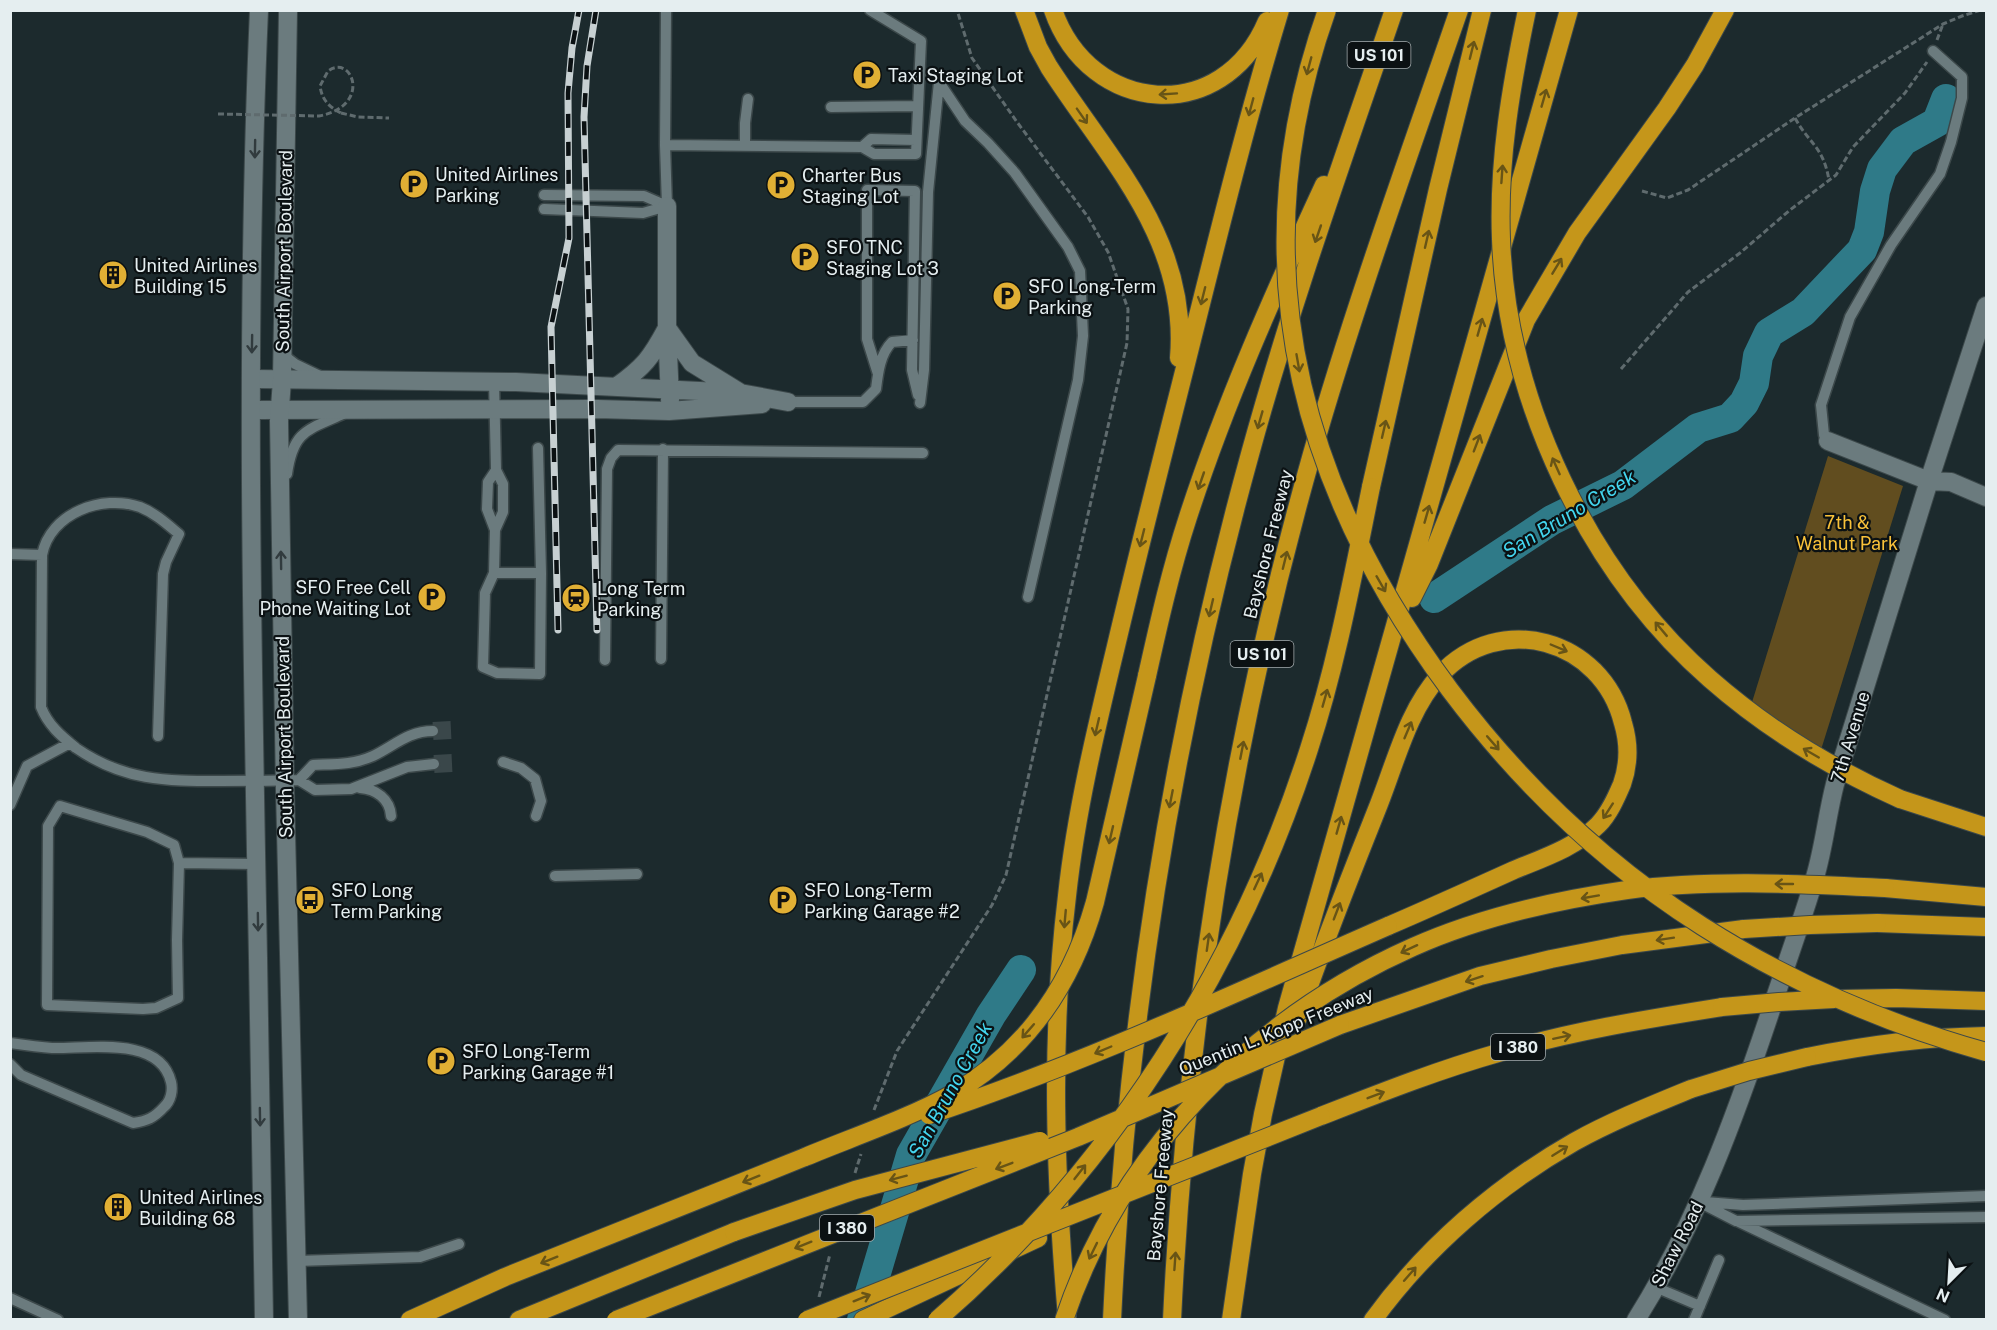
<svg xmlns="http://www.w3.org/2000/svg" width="1997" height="1330" font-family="'Public Sans',sans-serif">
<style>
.green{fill:#614d1f}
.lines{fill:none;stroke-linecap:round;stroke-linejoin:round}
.river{stroke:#2f7a88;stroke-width:30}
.minor-tunnel{stroke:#3a474a;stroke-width:18;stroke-dasharray:18 9;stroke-linecap:butt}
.service-casing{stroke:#3c484a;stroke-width:13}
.minor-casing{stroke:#3c484a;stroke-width:20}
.tertiary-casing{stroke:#3c484a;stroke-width:20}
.motorway-casing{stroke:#3c484a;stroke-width:20}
.path{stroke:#5f6b6e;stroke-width:3;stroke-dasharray:6 3;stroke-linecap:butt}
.service{stroke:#6b7b7e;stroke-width:10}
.minor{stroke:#6b7b7e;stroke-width:18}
.tertiary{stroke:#6b7b7e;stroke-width:18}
.motorway{stroke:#c5961a;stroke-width:18}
.rail-casing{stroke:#c7d0d2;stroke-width:7}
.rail{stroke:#0b1113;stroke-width:4.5;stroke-dasharray:14;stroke-linecap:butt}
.motorway-bridge-casing{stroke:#3c484a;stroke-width:20;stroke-linecap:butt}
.path-bridge{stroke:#5f6b6e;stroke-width:3;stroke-dasharray:6 3;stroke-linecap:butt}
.motorway-bridge{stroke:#c5961a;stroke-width:18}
.oneway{stroke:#685416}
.oneway2{stroke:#313b3e}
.labels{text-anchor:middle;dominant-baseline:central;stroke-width:4.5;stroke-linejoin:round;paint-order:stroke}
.shield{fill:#0b1113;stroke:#a4acae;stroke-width:1.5}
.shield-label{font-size:16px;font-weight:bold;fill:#e5eef0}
.poi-label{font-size:18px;fill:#e5eef0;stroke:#0b1113;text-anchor:start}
.street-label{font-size:18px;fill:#e5eef0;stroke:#0b1113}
.park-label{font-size:18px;fill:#f9c23a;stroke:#0b1113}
.water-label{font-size:20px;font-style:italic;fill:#43d5ee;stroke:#0b1113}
</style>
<rect width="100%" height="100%" fill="#1c2a2d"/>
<path class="green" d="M1828,456l75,30 -87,280 -67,-54z"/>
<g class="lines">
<path class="river" d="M1434,598l118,-78 71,-35 75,-57 32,-10 14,-15 10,-20 4,-27 11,-23 34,-21 59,-62 7,-18 6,-41 7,-22 21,-28 34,-19 9,-23
M862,1320l49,-165 80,-140 30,-45"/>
<path class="minor-tunnel" d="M433,731l20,-1
M434,764l20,-1"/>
<g class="service-casing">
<path id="service" d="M666,10l-1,135 2,61
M831,107l87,-1
M665,145l197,2 12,7h42l5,-113 -51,-31
M745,146v-23l3,-24
M862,147l9,-8 45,1
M544,195l100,1 23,10
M544,209l99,4 24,-7
M282,354l13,10 25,12
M878,374l-11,-35v-149l48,1 -3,179 6,25
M494,381l2,89 7,14v28l-8,18
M788,402h75l13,-13c2,-16 4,-35 16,-47l21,-2
M920,403l4,-33 4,-178 11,-110 26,39 23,22 27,30 53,74 12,24 3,65 -5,44 -50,217
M1828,441l-4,-6 -3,-30 29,-88 41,-72 49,-71 11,-32 11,-44v-21l-29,-26
M538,448l3,125
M287,474c6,-43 20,-44 56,-60
M10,554l32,1
M494,573h47l-1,101 -43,-1 -14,-6 2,-74 9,-20 1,-43 -8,-21 1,-27 8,-12
M661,659l2,-210
M605,660l2,-191 4,-11 7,-8 305,3
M158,736l5,-162 3,-12 13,-28c-12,-10 -24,-21 -39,-27 -38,-13 -90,6 -98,48l-1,152c7,18 20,29 35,41 48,33 89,33 145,33 26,0 52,0 78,-1l16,10 36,-1 56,-22 27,-3
M503,762l18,6 14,11 6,22 -5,15
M299,780l14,-15c21,-1 40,0 60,-9 21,-10 35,-25 60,-25
M360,788c16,1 30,11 31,28
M10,805l17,-39 43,-23
M60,806l87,26 27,13 5,18 -2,77 1,58 -22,10 -13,1 -96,-4 1,-179z
M179,863l77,1
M555,876l82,-2
M10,1043c14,2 28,4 42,5 35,1 108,-13 119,34 2,8 0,19 -7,25 -10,11 -17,14 -31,16l-112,-48 -11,-11
M1699,1202l37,19 250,-4
M1705,1202l38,3 243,-9
M1739,1222l206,98
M297,1261l123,-4 39,-13
M1655,1287l45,19
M10,1298l48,22
M1694,1320l25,-60"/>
</g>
<g class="minor-casing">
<path id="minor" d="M667,206v122l3,72
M667,328l25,35 47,29
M251,379l265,3 224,11 48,9
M616,387c28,-20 35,-29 51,-59
M251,410l346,-1 72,2 93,-7
M1828,441l101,40 22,1 35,15
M1636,1320c61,-97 100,-205 136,-313 14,-43 30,-86 43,-130 9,-30 12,-62 20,-93l94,-303 57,-175"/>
</g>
<g class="tertiary-casing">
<path id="tertiary" d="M259,10c-14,316 -7,632 -1,948 3,120 4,241 6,362
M288,10l-6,370 -3,41 6,370 13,529"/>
</g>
<g class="motorway-casing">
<path id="motorway" d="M1024,10l14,37 11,20c60,93 140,172 130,291
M1053,10c37,106 170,116 214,11
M1371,487l67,-298 44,-179
M1412,598l17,-34 97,-244 51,-87 90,-125 28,-43 30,-55
M1147,676c12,-54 24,-107 41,-159 37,-114 86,-224 136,-332
M1900,799l86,28
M1885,888l101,9
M1877,923l109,4
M1838,999l58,-1 90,3
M1298,1018c24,-72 53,-143 81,-214 17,-43 29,-94 61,-129 60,-65 162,-36 183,48 6,20 6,41 -1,61 -6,14 -13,30 -24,41 -22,22 -55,33 -84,45 -42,19 -84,38 -126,56
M1340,1025l140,-49 71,-17 71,-14 122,-16
M1807,1057c60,-12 119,-20 179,-21
M1321,1116c59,-23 117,-46 177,-63 73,-22 149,-34 224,-46
M1067,1317c-12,-140 -17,-281 0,-421 9,-84 29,-167 49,-250 18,-76 37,-152 56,-227 35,-137 67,-274 108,-409
M410,1320l95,-43 300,-120
M519,1320l215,-88
M863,1320l175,-82
M1112,1320c14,-293 60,-584 138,-866 41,-150 94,-297 144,-444
M1172,1320c14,-293 60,-585 140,-866 43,-150 96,-296 147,-444
M1231,1320l21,-146 11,-60 24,-106 282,-998
M1373,1320c53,-73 124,-134 201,-178 38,-21 78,-37 117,-53"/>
</g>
<path class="path" d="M1937,40l6,-16
M341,113l17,4 31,1
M1795,118c15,27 28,28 34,62
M1642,191l25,7 21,-8 107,-72 148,-94 19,-8 19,-6
M1621,369l67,-77 52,-39 50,-43 46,-35 17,-28 52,-54 22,-31
M874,1110l23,-59 95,-146 14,-30 121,-532 1,-34 -20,-57 -20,-35 -71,-95 -45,-64 -15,-48
M855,1173l6,-19
M819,1297l11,-43"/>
<use href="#service" class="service"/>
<use href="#minor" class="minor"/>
<use href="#tertiary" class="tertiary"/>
<use href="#motorway" class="motorway"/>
<g class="rail-casing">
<path id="rail" d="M596,10l-9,56 -3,51 13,513
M558,630l-7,-303 18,-89 -1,-145 4,-45 7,-38"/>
</g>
<use href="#rail" class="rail"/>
<g class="motorway-bridge-casing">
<path id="motorway-bridge" d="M1327,10c-88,247 -30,474 123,680 69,92 155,174 252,236 88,56 184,98 284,126
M1527,10c-16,76 -29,151 -26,229 6,162 87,333 209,440 57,50 121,89 190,120
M1744,929l66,-4 67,-2
M1722,1007l57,-5 55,-3
M1691,1089l58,-18 58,-14
M929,1115c157,-52 308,-123 459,-189
M805,1157c48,-20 102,-38 147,-63 75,-43 120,-110 143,-192l52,-226
M734,1232l121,-42 185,-49
M616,1320l462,-183 262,-112
M807,1320l514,-204
M937,1320c174,-151 302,-353 372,-571 28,-86 44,-174 62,-262
M1064,1320c56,-168 189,-302 349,-373 65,-29 144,-47 214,-57 85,-11 172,-6 258,-2"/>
</g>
<path class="path-bridge" d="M218,114l101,2c54,-10 33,-63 9,-45l-8,15c2,14 9,21 21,27"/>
<use href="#motorway-bridge" class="motorway-bridge"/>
</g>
<defs><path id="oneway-shaft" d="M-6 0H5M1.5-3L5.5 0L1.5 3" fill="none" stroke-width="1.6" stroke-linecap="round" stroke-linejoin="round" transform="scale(1.5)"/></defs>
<g class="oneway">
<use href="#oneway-shaft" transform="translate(1472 50) rotate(-76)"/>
<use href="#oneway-shaft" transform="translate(1309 66) rotate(105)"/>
<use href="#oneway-shaft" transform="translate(1168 94) rotate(176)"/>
<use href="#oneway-shaft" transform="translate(1544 98) rotate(-74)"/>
<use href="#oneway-shaft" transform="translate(1251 107) rotate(105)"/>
<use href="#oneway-shaft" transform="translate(1082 116) rotate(55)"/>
<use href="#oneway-shaft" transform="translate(1502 174) rotate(-86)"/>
<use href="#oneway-shaft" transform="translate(1318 234) rotate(109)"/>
<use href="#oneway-shaft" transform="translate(1427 239) rotate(-77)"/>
<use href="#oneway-shaft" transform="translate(1557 266) rotate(-59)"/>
<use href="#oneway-shaft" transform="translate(1203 296) rotate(104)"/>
<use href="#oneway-shaft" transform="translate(1480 327) rotate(-74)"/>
<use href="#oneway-shaft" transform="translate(1298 363) rotate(80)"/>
<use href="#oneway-shaft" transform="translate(1260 420) rotate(106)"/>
<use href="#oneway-shaft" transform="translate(1384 429) rotate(-77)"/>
<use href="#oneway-shaft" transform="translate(1477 443) rotate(-69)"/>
<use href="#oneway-shaft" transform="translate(1556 466) rotate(-114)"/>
<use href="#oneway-shaft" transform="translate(1201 481) rotate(109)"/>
<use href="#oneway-shaft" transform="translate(1427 514) rotate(-74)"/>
<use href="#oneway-shaft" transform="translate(1142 538) rotate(104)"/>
<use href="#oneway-shaft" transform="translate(1285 560) rotate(-76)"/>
<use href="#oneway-shaft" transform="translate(1381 584) rotate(60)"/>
<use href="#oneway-shaft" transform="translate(1211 608) rotate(103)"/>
<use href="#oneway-shaft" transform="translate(1661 629) rotate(-130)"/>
<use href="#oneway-shaft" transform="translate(1559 648) rotate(23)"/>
<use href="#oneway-shaft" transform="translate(1325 698) rotate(-74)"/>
<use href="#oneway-shaft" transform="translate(1097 727) rotate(103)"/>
<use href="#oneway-shaft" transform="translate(1408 730) rotate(-67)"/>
<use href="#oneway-shaft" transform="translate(1493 743) rotate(49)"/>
<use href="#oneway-shaft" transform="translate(1242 750) rotate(-79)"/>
<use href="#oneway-shaft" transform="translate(1811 753) rotate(-150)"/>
<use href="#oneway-shaft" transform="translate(1171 799) rotate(101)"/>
<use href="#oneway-shaft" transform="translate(1608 811) rotate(123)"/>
<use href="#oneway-shaft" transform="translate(1339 825) rotate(-74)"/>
<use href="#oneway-shaft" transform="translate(1111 835) rotate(103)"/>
<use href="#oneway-shaft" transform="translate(1258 881) rotate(-65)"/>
<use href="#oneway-shaft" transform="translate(1784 884) rotate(-180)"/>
<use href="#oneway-shaft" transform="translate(1590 897) rotate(170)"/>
<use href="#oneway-shaft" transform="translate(1337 911) rotate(-69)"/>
<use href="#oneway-shaft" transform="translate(1065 919) rotate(95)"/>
<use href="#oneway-shaft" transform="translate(1665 939) rotate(171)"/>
<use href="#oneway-shaft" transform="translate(1208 942) rotate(-82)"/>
<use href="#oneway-shaft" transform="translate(1409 949) rotate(155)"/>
<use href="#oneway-shaft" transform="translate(1474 979) rotate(162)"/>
<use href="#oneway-shaft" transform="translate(1028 1031) rotate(131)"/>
<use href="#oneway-shaft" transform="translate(1562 1037) rotate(-12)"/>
<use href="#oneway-shaft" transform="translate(1103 1050) rotate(157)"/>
<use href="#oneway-shaft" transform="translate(1376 1095) rotate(-21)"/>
<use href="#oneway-shaft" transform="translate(1560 1151) rotate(-32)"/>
<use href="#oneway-shaft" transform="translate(1004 1166) rotate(159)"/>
<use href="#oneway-shaft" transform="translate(1080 1172) rotate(-52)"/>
<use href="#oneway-shaft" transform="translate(898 1178) rotate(165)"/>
<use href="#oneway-shaft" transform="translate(751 1179) rotate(158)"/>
<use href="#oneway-shaft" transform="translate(803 1245) rotate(158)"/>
<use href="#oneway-shaft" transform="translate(1093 1251) rotate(116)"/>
<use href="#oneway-shaft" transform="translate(549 1260) rotate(158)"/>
<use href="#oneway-shaft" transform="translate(1175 1261) rotate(-86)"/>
<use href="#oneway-shaft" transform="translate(1410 1274) rotate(-49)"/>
<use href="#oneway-shaft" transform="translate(862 1298) rotate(-22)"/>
</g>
<g class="oneway2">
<use href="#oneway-shaft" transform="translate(255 149) rotate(91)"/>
<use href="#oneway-shaft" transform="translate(252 344) rotate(91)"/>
<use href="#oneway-shaft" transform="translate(281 560) rotate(-91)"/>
<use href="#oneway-shaft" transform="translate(258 922) rotate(89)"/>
<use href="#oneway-shaft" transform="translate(260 1117) rotate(89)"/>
</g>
<defs>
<g id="parking-disc" transform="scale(1.5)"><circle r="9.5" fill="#e1af34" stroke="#0b1113"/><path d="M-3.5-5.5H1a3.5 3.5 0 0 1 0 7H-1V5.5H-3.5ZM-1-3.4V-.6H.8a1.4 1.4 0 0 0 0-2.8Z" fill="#111"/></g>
<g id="building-disc" transform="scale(1.5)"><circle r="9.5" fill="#e1af34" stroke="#0b1113"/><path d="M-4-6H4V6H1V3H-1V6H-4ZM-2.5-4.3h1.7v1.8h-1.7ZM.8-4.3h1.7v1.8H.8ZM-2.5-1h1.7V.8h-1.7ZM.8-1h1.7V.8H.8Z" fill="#111"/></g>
<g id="station-disc" transform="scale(1.5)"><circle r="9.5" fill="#e1af34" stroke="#0b1113"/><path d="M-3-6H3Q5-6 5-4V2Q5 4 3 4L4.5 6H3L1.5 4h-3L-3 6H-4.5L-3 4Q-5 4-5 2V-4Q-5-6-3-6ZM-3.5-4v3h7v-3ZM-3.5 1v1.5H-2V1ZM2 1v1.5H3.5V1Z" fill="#111"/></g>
<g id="bus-disc" transform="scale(1.5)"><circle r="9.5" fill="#e1af34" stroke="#0b1113"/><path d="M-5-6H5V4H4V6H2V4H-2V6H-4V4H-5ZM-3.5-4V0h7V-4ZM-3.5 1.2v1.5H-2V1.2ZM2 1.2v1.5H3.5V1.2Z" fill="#111"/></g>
</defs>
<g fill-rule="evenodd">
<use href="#parking-disc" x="867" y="75"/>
<use href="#parking-disc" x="414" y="184"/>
<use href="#parking-disc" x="781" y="185"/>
<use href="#parking-disc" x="805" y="257"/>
<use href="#building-disc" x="113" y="275"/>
<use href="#parking-disc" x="1007" y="296"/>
<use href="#parking-disc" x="432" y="597"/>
<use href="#station-disc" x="576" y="598"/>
<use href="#bus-disc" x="310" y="900"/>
<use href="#parking-disc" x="783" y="900"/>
<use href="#parking-disc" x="441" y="1061"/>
<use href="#building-disc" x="118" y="1207"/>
</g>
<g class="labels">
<g class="shield">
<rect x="1347.5" y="42" width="63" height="26" rx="4.5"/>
<rect x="1230.5" y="641" width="63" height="26" rx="4.5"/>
<rect x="1491" y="1034" width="54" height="26" rx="4.5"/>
<rect x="820" y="1215" width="54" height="26" rx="4.5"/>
</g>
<g class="shield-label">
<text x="1379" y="55">US 101</text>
<text x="1262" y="654">US 101</text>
<text x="1518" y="1047">I 380</text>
<text x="847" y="1228">I 380</text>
</g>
<g class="poi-label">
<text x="888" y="75">Taxi Staging Lot</text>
<text x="435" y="174">United Airlines<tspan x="435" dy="21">Parking</tspan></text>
<text x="802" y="175">Charter Bus<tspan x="802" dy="21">Staging Lot</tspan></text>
<text x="826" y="247">SFO TNC<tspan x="826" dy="21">Staging Lot 3</tspan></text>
<text x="134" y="265">United Airlines<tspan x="134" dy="21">Building 15</tspan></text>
<text x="1028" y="286">SFO Long-Term<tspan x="1028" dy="21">Parking</tspan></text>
<text x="411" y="587" text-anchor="end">SFO Free Cell<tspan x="411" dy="21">Phone Waiting Lot</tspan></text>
<text x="597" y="588">Long Term<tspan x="597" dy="21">Parking</tspan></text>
<text x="331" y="890">SFO Long<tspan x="331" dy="21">Term Parking</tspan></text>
<text x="804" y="890">SFO Long-Term<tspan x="804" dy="21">Parking Garage #2</tspan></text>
<text x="462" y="1051">SFO Long-Term<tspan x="462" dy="21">Parking Garage #1</tspan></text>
<text x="139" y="1197">United Airlines<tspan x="139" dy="21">Building 68</tspan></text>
</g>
<g class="street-label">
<text transform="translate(284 251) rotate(-89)">South Airport Boulevard</text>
<text transform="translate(1268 544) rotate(-76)">Bayshore Freeway</text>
<text transform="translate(284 737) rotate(-91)">South Airport Boulevard</text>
<text transform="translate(1850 737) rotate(-73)">7th Avenue</text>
<text transform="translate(1276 1031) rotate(-22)">Quentin L. Kopp Freeway</text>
<text transform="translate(1160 1185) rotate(-85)">Bayshore Freeway</text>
<text transform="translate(1677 1244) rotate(-63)">Shaw Road</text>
</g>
<g class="park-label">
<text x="1847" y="522">7th &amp;<tspan x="1847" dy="21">Walnut Park</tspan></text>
</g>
<g class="water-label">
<text transform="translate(1569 514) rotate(-31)">San Bruno Creek</text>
<text transform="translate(950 1090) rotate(-61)">San Bruno Creek</text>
</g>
</g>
<rect width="1997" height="1330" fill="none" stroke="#e5eef0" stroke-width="24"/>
<g transform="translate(1949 1282) rotate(204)" stroke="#0b1113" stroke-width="4.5" paint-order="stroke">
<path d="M0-4.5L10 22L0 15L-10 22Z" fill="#e5eef0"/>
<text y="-9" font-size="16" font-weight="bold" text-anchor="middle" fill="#e5eef0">N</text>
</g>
</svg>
